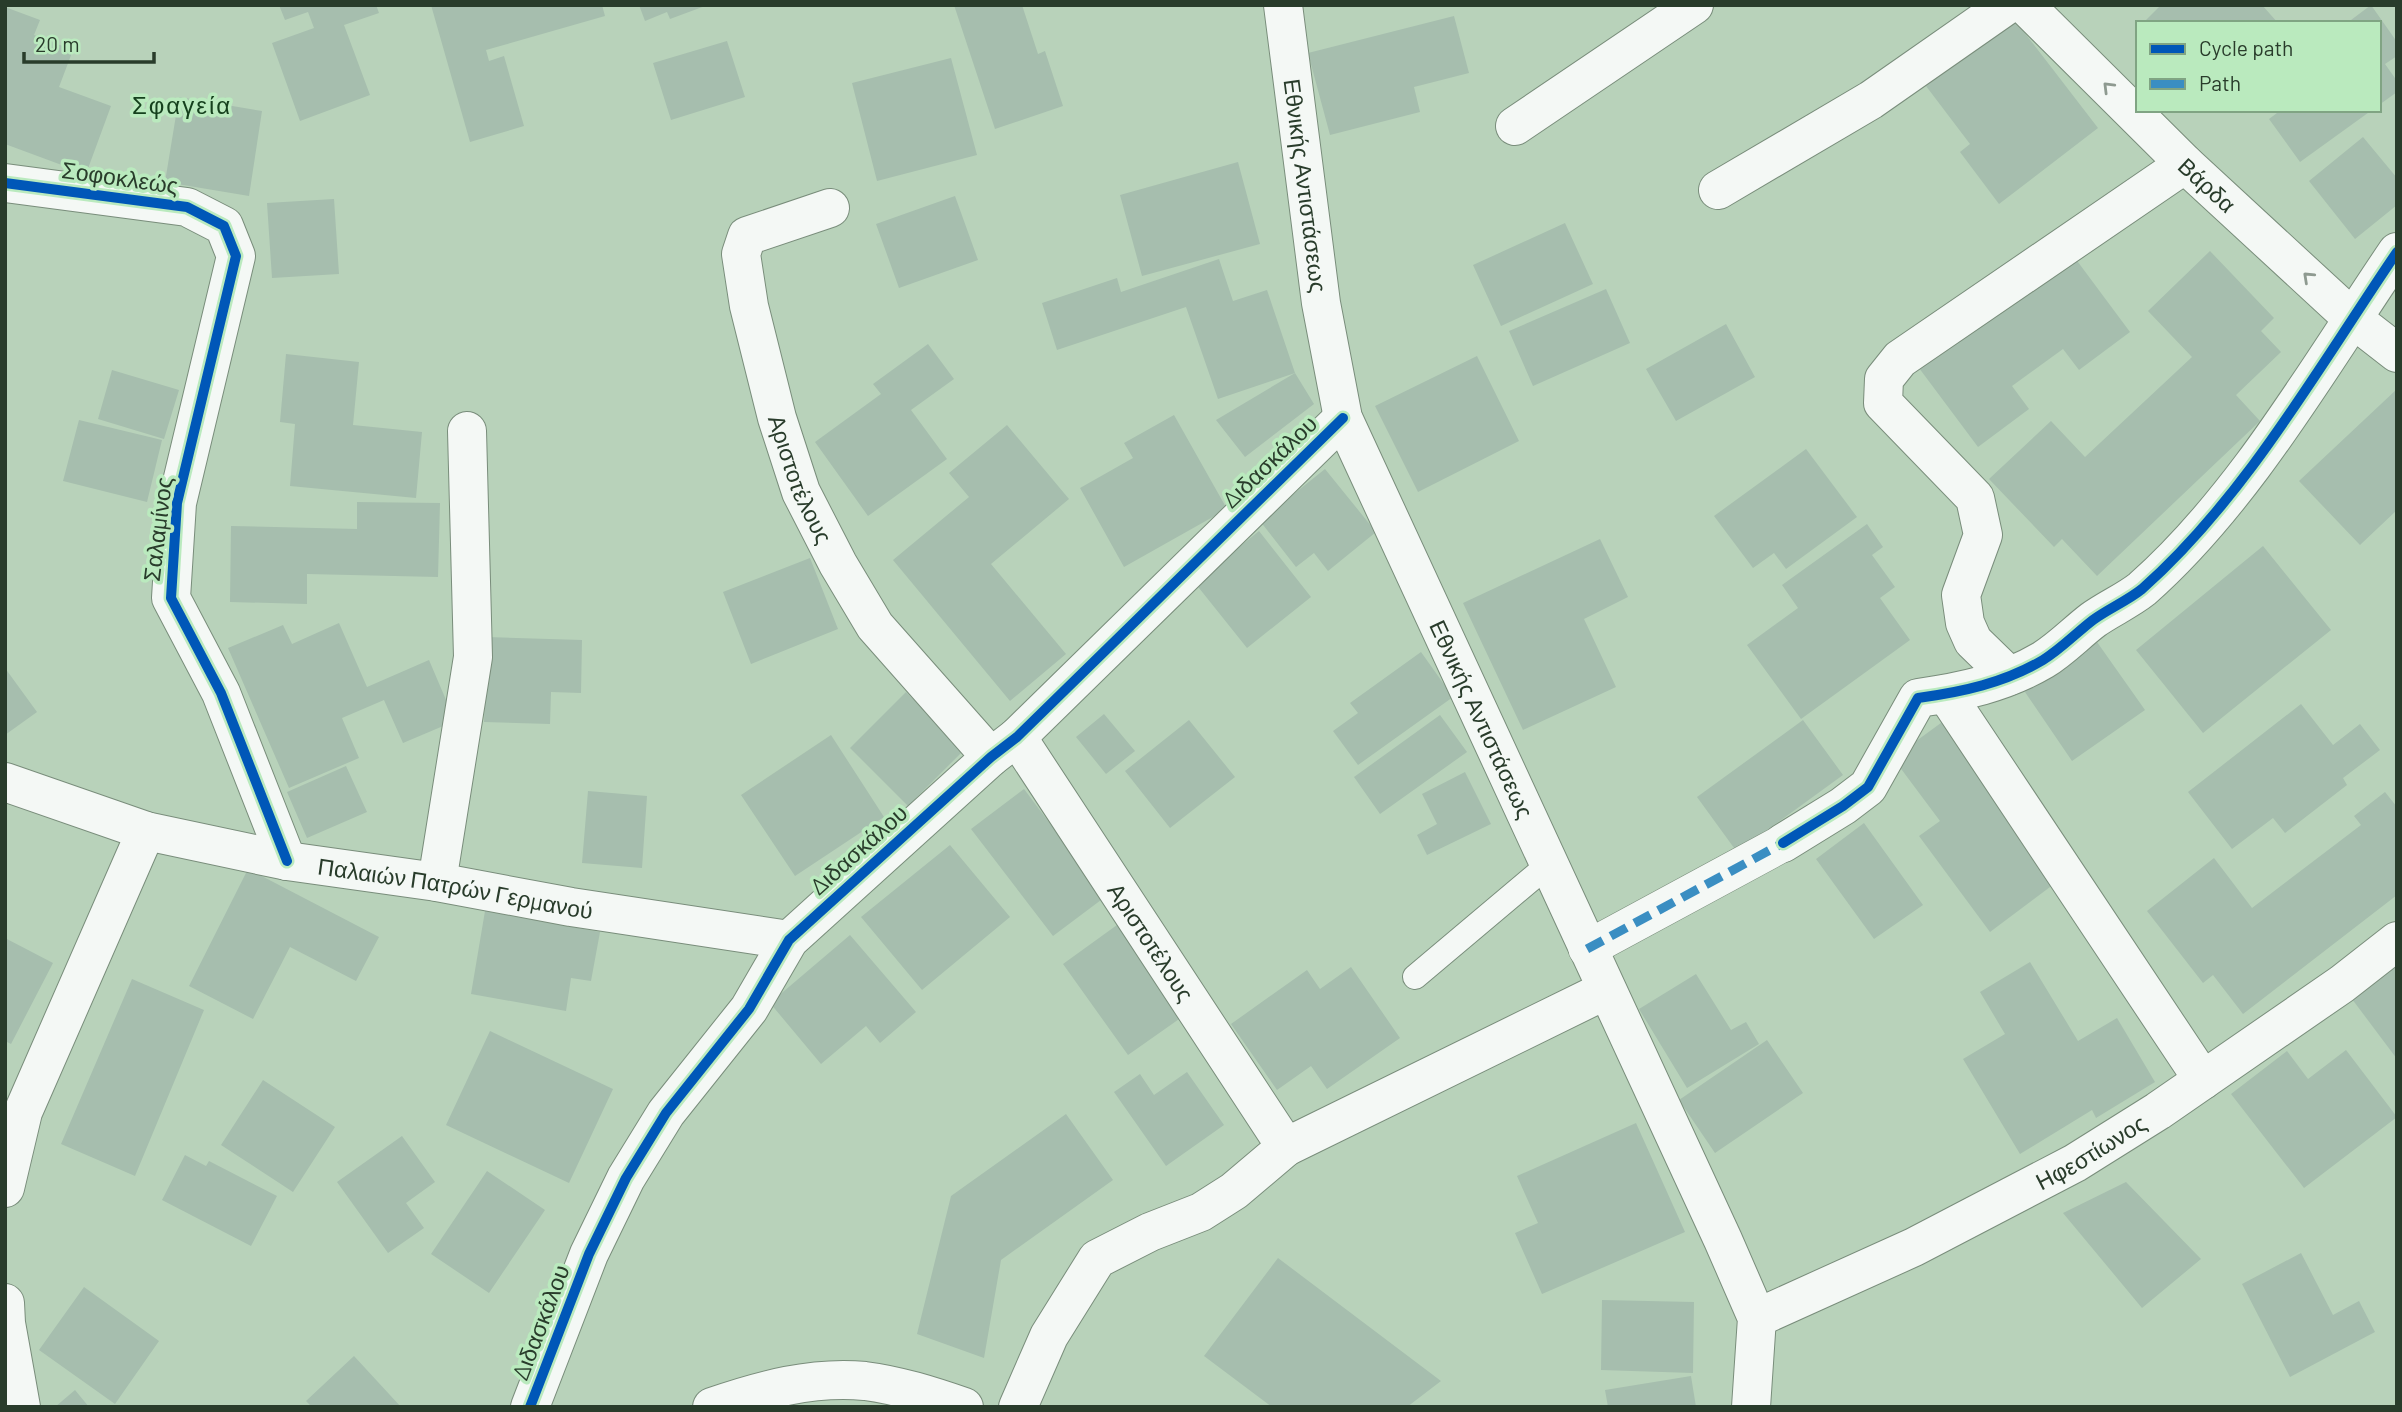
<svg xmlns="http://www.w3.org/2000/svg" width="2402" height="1412" font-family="Barlow,sans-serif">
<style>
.building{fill:#a6beae}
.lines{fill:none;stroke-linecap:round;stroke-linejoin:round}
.service-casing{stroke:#798d7b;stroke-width:26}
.pedestrian-casing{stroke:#798d7b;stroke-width:38}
.minor-casing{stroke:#798d7b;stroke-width:40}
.tertiary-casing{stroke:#798d7b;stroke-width:40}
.secondary-casing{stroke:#798d7b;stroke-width:40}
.service{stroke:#f4f8f5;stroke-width:24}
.pedestrian{stroke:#f4f8f5;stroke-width:37}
.minor{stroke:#f4f8f5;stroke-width:38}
.tertiary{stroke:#f4f8f5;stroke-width:38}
.secondary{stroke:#f4f8f5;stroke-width:38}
.quiet{stroke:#3a8ec2;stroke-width:9;stroke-dasharray:18 9;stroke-linecap:butt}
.cycleway-casing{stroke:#baeabe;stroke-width:15}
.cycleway{stroke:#0057b8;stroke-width:10}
.oneway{stroke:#8e9a90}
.labels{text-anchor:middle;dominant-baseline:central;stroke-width:7;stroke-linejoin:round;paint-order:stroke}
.street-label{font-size:23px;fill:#293c2b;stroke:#baeabe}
.neighbourhood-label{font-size:24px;letter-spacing:2px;fill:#15401d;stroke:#baeabe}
</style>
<rect width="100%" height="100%" fill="#b8d2ba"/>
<path class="building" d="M279,5h97l3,8 -35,12 26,70 -70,26 -28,-78 42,-15 -6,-16 -23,8z
M431,5h171l3,11 -119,34 3,11 15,-5 20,70 -54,16z
M639,5h66v1l-35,13 -3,-7 -22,9z
M954,5h68l16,49 7,-3 18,55 -68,23z
M2161,5h101l16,18h-135z
M2371,5l26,37v14l-12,8 12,17v11l-18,13v-82h-32z
M5,7l35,13 -6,15 39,15 -14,37 52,19 -25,68 -81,-30z
M1454,16l15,57 -55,14 6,25 -90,23 -22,-82z
M2014,19l84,109 -99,76 -39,-52 10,-8 -44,-58z
M727,41l18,56 -74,23 -18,-57z
M951,58l26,97 -100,26 -25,-98z
M179,97l83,14 -13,85 -84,-14z
M2281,110h91l-72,52 -31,-43z
M2363,137l34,41v27l-42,34 -46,-58z
M1238,162l22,82 -118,32 -22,-81z
M955,196l23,64 -79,28 -23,-64z
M334,199l5,75 -67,4 -5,-75z
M1565,223l28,61 -92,42 -28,-61z
M2210,251l64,67 -13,13 20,21 -45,43 24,26 -163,155 -35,-37 -8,8 -65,-68 62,-58 34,36 107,-100 -44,-46z
M2072,254l58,78 -51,38 -16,-21 -51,37 17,23 -51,38 -59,-79z
M1219,259l14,42 34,-11 28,83 19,31 -69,53 -29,-37 79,-47 -77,26 -32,-92 -129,43 -15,-47 75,-25 4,14z
M1606,289l24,54 -97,43 -24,-55z
M1726,324l29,53 -79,44 -30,-52z
M928,344l26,35 -43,31 36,49 -79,57 -53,-74 66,-48 -8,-10z
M286,354l73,8 -6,63 69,7 -6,66 -126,-12 5,-62 -15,-2z
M1477,356l42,85 -101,51 -43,-86z
M112,370l67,20 -15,49 -66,-20z
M2397,389v121l-37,35 -61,-64z
M1174,415l53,94 -103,58 -44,-79 53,-30 -9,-15z
M79,420l83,20 -15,62 -84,-21z
M1007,425l62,74 -78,65 75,90 -56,47 -117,-141 76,-63 -20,-24z
M1806,449l51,68 -71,52 -12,-16 -21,15 -39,-52z
M1325,469l51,63 -48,39 -14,-18 -18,14 -36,-46z
M357,502l83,1 -2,74 -131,-3v30l-77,-2 1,-76 126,3z
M1867,524l16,23 -11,8 23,32 -15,11 30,42 -109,79 -54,-74 51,-37 -16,-23z
M1259,531l52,66 -64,51 -52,-65z
M1600,539l28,58 -44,22 32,68 -93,43 -60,-127z
M2263,546l68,84 -128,103 -67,-83z
M810,558l28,71 -87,35 -28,-72z
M339,623l28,64 62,-27 26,61 -52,22 -19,-43 -42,18 17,40 -70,30 -61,-140 55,-23 9,19z
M487,637l95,3 -1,53 -30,-1 -1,32 -66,-2z
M2097,642l48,68 -73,51 -47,-69z
M1421,652l32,45 -95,68 -25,-34 25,-18 -8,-10z
M5,668l32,44 -32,23z
M906,692l58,58 -56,56 -58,-58z
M2301,704l32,41 27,-21 20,26 -37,28 4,7 -62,48 -12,-15 -41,31 -44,-57z
M1104,714l31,37 -29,23 -30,-37z
M1440,715l27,37 -87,62 -26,-37z
M1189,720l46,57 -65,51 -45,-57z
M1803,720l40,55 -106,77 -40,-55z
M1945,720l121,155 -76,57 -71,-96 21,-15 -47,-63z
M831,735l53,82 -89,59 -54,-81z
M346,766l21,46 -60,26 -20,-46z
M1465,772l26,52 -64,31 -10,-20 20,-11 -15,-30z
M1024,789l81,108 -52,39 -82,-107z
M588,791l59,5 -5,72 -60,-5z
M2385,792l12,15v88l-154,119 -30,-39 -10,8 -56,-72 67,-53 38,50 109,-83 -7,-9z
M1864,823l59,82 -49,34 -58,-80z
M950,845l60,72 -88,73 -61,-73z
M248,869l131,68 -23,44 -66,-34 -37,72 -64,-33z
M485,911l115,21 -9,49 -20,-3 -5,33 -95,-17z
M1117,925l65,92 -54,38 -65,-91z
M850,935l66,77 -36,31 -14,-17 -45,38 -51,-61z
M5,938l48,25 -42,81 -6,-3z
M2397,958v101l-48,-64z
M2030,962l48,79 39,-23 38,64 -59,36 -4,-8 -72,44 -57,-95 42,-25 -25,-42z
M1351,967l49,71 -73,51 -16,-23 -34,24 -46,-66 76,-54 13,19z
M1696,974l35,56 15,-8 13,22 -72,44 -48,-79z
M132,979l72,31 -69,166 -74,-32z
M490,1031l123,58 -44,94 -123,-58z
M1767,1040l36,53 -88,60 -36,-53z
M2346,1050l51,67 -93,71 -73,-94 56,-43 21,28z
M1187,1072l37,53 -58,41 -52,-74 26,-18 14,21z
M263,1080l72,47 -42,65 -72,-47z
M1066,1114l47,66 -112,80 -17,98 -67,-24 34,-138z
M1636,1123l49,109 -143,62 -27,-61 23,-10 -21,-47z
M402,1136l33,46 -29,21 18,25 -36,25 -51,-71z
M185,1155l21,11 3,-5 68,35 -26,50 -89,-46z
M487,1171l58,39 -56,83 -58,-39z
M2126,1182l75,77 -59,49 -79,-95z
M2301,1253l32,62 26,-14 16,31 -85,45 -48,-93z
M1278,1258l163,123 -34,26h-135l-68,-51z
M84,1287l75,54 -44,63 -76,-54z
M1602,1300l92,2 -1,71 -92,-3z
M354,1356l47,51h-89l-6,-6z
M1691,1376l5,31h-88l-3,-17z
M75,1390l14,17h-34z"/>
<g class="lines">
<g class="service-casing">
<path id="service" d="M1415,977l133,-112"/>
</g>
<g class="pedestrian-casing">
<path id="pedestrian" d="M1587,949l196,-106"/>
</g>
<g class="minor-casing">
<g id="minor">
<path d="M1515,126l179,-121"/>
<path d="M5,183l182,24 37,19 12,30 -59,247 -6,95 50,95 66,168"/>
<path d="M1718,190l153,-90 136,-95"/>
<path id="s1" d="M830,208l-83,28 -6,18 8,52 28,112 24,74 37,72 37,62 116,131"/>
<path d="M2009,676l-36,-35 -8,-18 -4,-28 22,-60 -8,-37 -92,-95 1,-24 16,-20 285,-195"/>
<path d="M1946,694l257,386"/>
<path id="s2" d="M1017,737l269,410"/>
<path id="s3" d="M5,782l141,49 141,30 150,21 134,25 218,33"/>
<path d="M1783,843l60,-37 25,-19 50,-89c44,-6 86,-15 125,-38 18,-11 33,-27 50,-40 15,-11 34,-19 49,-31 103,-91 178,-224 255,-337"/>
<path d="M437,882l36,-225 -6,-226"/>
<path d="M5,1188l18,-76 123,-281"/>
<path d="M5,1303l1,20 15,84"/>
<path id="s4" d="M1757,1318l157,-71 161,-84 83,-52 184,-127 55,-43"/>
<path d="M530,1407l59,-153 37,-76 40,-65 83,-104 40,-69 202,-183 26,-20 326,-319"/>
<path d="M1018,1407l31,-71 48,-77 53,-27 51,-20 33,-21 52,-44 320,-157"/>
</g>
</g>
<g class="tertiary-casing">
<g id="tertiary">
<path id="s5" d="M2025,5l160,159 167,154 45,35"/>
<path d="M712,1407c49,-17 101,-31 153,-26 33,4 67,15 99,26"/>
</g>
</g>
<g class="secondary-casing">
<g id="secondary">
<path id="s6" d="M1283,5l38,298 22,115 380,822 34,78 -6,89"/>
</g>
</g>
<use href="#service" class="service"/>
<use href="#pedestrian" class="pedestrian"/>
<use href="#minor" class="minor"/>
<use href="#tertiary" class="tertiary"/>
<use href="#secondary" class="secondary"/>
<path class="quiet" d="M1587,949l196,-106"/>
<g class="cycleway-casing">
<path id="cycleway" d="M5,183l182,24 37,19 12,30 -59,247 -6,95 50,95 66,168
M1783,843l60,-37 25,-19 50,-89c44,-6 86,-15 125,-38 18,-11 33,-27 50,-40 15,-11 34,-19 49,-31 103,-91 178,-224 255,-337
M530,1407l59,-153 37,-76 40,-65 83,-104 40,-69 202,-183 26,-20 326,-319"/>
</g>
<use href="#cycleway" class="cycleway"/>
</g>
<defs><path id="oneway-chevron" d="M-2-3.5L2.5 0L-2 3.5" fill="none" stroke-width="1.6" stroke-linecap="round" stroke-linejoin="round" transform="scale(1.75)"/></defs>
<g class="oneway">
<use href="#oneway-chevron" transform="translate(2108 87) rotate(-135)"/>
<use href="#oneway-chevron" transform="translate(2308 277) rotate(-137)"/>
</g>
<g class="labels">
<g class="street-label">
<text transform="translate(120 177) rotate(8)">Σοφοκλεώς</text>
<text stroke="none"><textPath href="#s5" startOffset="256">Βάρδα</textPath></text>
<text stroke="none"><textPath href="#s6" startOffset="182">Εθνικής Αντιστάσεως</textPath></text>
<text transform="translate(1269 461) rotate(-44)">Διδασκάλου</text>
<text stroke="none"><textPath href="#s1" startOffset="340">Αριστοτέλους</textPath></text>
<text transform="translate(157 529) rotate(-83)">Σαλαμίνος</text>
<text stroke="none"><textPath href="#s6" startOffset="749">Εθνικής Αντιστάσεως</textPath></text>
<text transform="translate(858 849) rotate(-42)">Διδασκάλου</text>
<text stroke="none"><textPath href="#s3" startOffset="464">Παλαιών Πατρών Γερμανού</textPath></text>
<text stroke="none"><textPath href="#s2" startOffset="245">Αριστοτέλους</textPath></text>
<text stroke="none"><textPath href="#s4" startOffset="373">Ηφεστίωνος</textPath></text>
<text transform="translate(540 1322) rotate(-69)">Διδασκάλου</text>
</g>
<g class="neighbourhood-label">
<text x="182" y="104">Σφαγεία</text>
</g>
</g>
<rect width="2402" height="1412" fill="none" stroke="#293c2b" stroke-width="14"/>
<rect x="2136" y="21" width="245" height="91" fill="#baeabe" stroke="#80a483" stroke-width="2"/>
<rect x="2150" y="44" width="35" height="10" fill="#0057b8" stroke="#80a483" stroke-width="2"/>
<text x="2199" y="56" font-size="21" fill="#293c2b">Cycle path</text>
<rect x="2150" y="79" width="35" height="10" fill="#3a8ec2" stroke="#80a483" stroke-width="2"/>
<text x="2199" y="91" font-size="21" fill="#293c2b">Path</text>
<path d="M24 52v10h130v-10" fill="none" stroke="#293c2b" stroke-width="3.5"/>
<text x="35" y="52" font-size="21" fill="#293c2b" stroke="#baeabe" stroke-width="5" paint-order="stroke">20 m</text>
</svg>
